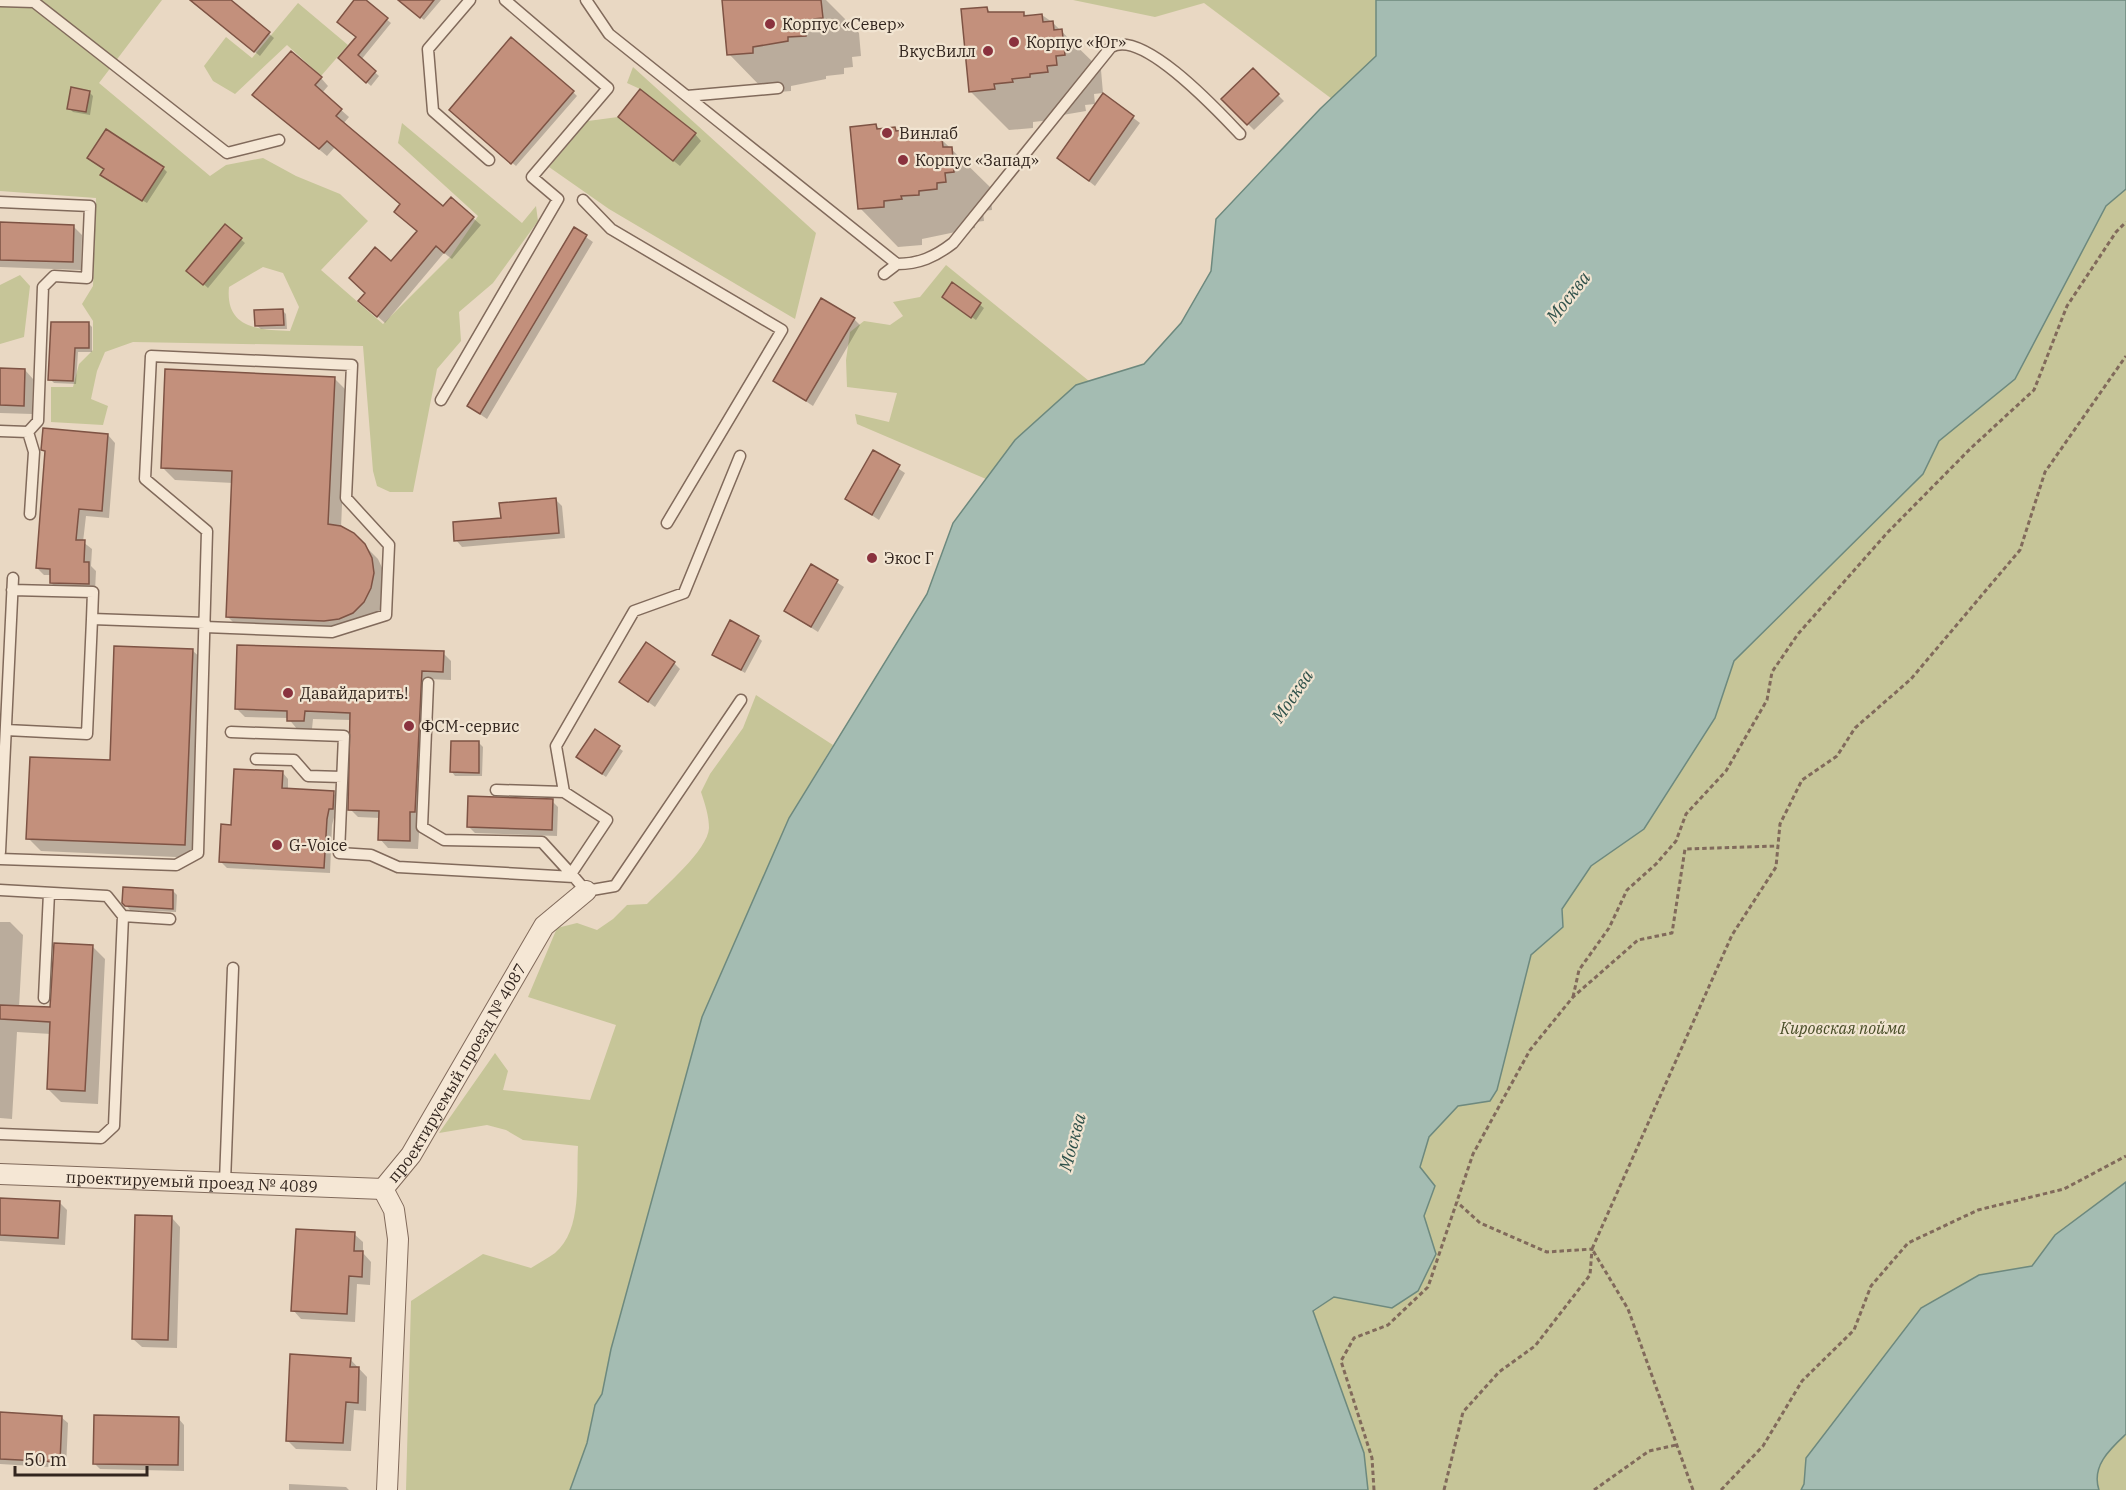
<svg xmlns="http://www.w3.org/2000/svg" width="2126" height="1490" font-family="'IBM Plex Serif',serif">
<style>
.green{fill:#c6c598;fill-rule:evenodd}
.water{fill:#a4bcb2;stroke:#6d897e;stroke-width:1.5}
.shadow{fill:#0003}
.building{fill:#c3907c;stroke:#7e5344;stroke-width:1.5}
.lines{fill:none;stroke-linecap:round;stroke-linejoin:round}
.service-casing{stroke:#816a5b;stroke-width:13}
.minor-casing{stroke:#816a5b;stroke-width:22}
.path{stroke:#816a5b;stroke-width:3;stroke-dasharray:4.5 3;stroke-linecap:butt}
.service{stroke:#f5e7d5;stroke-width:10}
.minor{stroke:#f5e7d5;stroke-width:20}
.poi-dot{fill:#8a323e;stroke:#f1e4d1;stroke-width:2}
.labels{text-anchor:middle;dominant-baseline:central;stroke-width:4.5;stroke-linejoin:round;paint-order:stroke}
.poi-label{font-size:16px;fill:#32251e;stroke:#f1e4d1;text-anchor:start}
.park-label{font-size:16px;font-style:italic;fill:#484d27;stroke:#f1e4d1}
.street-label{font-size:16px;fill:#32251e;stroke:#f1e4d1}
.water-label{font-size:18px;font-style:italic;fill:#2f514a;stroke:#f1e4d1}
</style>
<rect width="100%" height="100%" fill="#e9d8c3"/>
<path class="green" d="M0,0h162l-63,83 111,93 16,-11 37,-7 33,18 44,18 28,27 -47,49 62,54 68,-68 27,-40 -80,-73 4,-20 120,100 14,-17 2,15 -45,62 -34,29 2,29 -24,28 -24,123h-23l-13,-6 -4,-15 -10,-125 -230,-4 -28,10 -8,19 -6,28 17,7 -5,19 -52,-3v-35h22l6,-23 14,-14v-29l-11,-17 11,-18 3,-88 -96,-7zM263,267l20,6 16,34 -9,24c-32,-1 -65,-3 -61,-44z
M1073,0h303l1,56 -45,43 -128,-96 -49,14z
M298,3l50,42 -27,31 -34,-31 -52,49 -22,-13 -9,-15 22,-29 26,21z
M633,67l183,166 -21,86 -186,-110 -60,-42 39,-46 30,-4 55,44 22,-28 -55,-44 -13,-6z
M2126,189v1011l-320,258 -2,27 -3,5h-466l-22,-178 21,-15 48,9 54,-52 -12,-38 11,-30 -15,-19 9,-30 29,-31 32,-5 7,-11 34,-136 32,-27 -1,-18 29,-43 53,-37 71,-111 19,-57 189,-187 16,-33 76,-62 91,-173z
M946,265l143,116 -13,4 -60,55 -30,39 -129,-55 -2,-10 34,8 8,-29 -50,-6 -1,-27 4,-28 14,-11 26,4 13,-9 -10,-14 27,-5zM952,282l29,21 -10,14 -29,-20z
M20,275l10,11 -6,51 -24,7v-59z
M756,695l77,50 -44,73 -87,199 -91,332 -9,45 -7,11 -8,38 -17,47h-164l5,-189 72,-47 48,14c8,-5 17,-10 24,-15 28,-23 21,-75 23,-107l-55,-6 -17,-10 -19,-5 -48,8 56,-80 13,18 -5,19 87,10 26,-75 -88,-28 29,-69 20,-5 20,7 16,-11 14,-14 20,-1c16,-16 61,-54 62,-76 0,-12 -4,-24 -8,-36l9,-18 33,-46z
M2126,1434v56h-27c-8,-24 11,-41 27,-56z"/>
<path class="water" d="M1376,0h750v189l-20,17 -91,173 -76,62 -16,33 -189,187 -19,57 -71,111 -53,37 -29,43 1,18 -32,28 -34,135 -7,11 -32,5 -29,31 -9,30 15,19 -11,30 12,38 -18,37 -26,17 -58,-11 -21,14 51,142 4,37h-798l17,-47 8,-38 7,-11 9,-45 91,-332 87,-199 138,-224 26,-71 62,-83 61,-55 68,-21 37,-41 30,-52 5,-52 104,-110 56,-53z
M2126,1182v252c-16,15 -35,32 -27,56h-298l3,-6 2,-26 115,-150 58,-33 53,-9 23,-31z"/>
<path class="shadow" d="M189,0h40l45,38 -14,18z
M356,0h7l28,23 -30,37 18,16 -8,10 -27,-24 14,-24z
M415,0h26l-17,20 -11,-9z
M723,0h103l33,33 2,23 -9,1 1,10 -9,1v6l-18,2v3l-35,7v5l-24,2 -38,-39z
M987,9l5,5 50,1 10,7 49,48 2,23 -9,1 1,10 -10,1 1,6 -35,6v3l-18,2v6l-24,2 -39,-39z
M1253,70l31,31 -30,29 -31,-31z
M321,78l7,8 -6,7 27,24 -6,7 100,85 30,9 8,7 -29,34 -8,-6 -59,70 -17,-15 -1,-15 51,-62 -17,-26 -66,-58 -8,9 -65,-54z
M89,92l4,4 -3,19 -17,-3 -4,-4z
M573,92l4,4 -61,70 -61,-52z
M1103,95l37,28 -45,63 -36,-28z
M626,123l69,11 6,7 -21,25z
M876,126l5,4 50,3 11,7 48,47 2,23 -9,1 1,10 -9,1v6l-53,11v6l-24,2 -38,-39z
M93,162l70,6 4,4 -20,31 -41,-24 -1,-9z
M0,223l73,3 9,9 -1,35 -81,-3z
M225,226l20,17 -37,45 -16,-14z
M574,229l19,13 -106,177 -19,-13z
M953,284l31,24 -8,12 -28,-20z
M282,310l4,4 1,15h-26l-4,-3z
M854,319l6,6 -47,81 -38,-25z
M88,323l4,4v25h-14l-2,32 -22,-1 -4,-4z
M0,369l25,1 8,9 -1,35 -32,-1z
M334,378l13,13 -6,137 13,7 24,24 6,13v30l-7,13 -11,10 -13,7 -15,2 -98,-5 -13,-13 6,-133 -58,-3 -13,-13z
M108,435l7,8 -6,75 -23,-2 -3,26 9,7 -1,17 5,5 -1,20 -36,-1 -8,-7 1,-8h-8l-7,-7 10,-115 -4,-4z
M873,452l32,21 -26,47 -32,-21z
M556,500l6,6 3,32 -103,9 -6,-7z
M811,566l33,21 -26,45 -33,-21z
M758,637l4,4 -17,32 -31,-19z
M192,650l14,13 -8,195 -157,-7 -13,-13 83,-77z
M443,653l8,8v19l-22,-1 -11,170 -30,-1 -8,-9v-21l-22,-1 -8,-8 1,-89 -38,-1 -1,10h-15l-9,-11 -43,-1 -9,-9z
M674,663l6,6 -25,38 -34,-25z
M595,731l28,20 -17,26 -24,-17z
M479,743l4,4 -1,29h-27l-3,-4z
M283,773l5,6v11l45,3 6,6v15h-4l-3,11 -2,48 -103,-5 -6,-6 11,-36z
M552,801l6,6 -1,29 -82,-3 -7,-7z
M173,891l4,4 -1,17 -46,-2 -6,-7z
M0,922h10l13,13 -4,72 32,2 41,-63 13,13 -7,145 -37,-2 -13,-13 3,-55 -34,-2 -5,87 -12,-1z
M0,1199l59,3 8,8 -2,35 -65,-4z
M172,1218l8,9 -3,121 -35,-1 -9,-8z
M354,1234l9,8v11l8,9 -1,23 -13,-1 -2,38 -54,-3 -8,-9z
M350,1359l17,18 -1,34 -12,-1 -3,41 -55,-2 -9,-9z
M0,1414l61,3 7,6 -2,45 -66,-4z
M178,1418l6,7v46l-84,-2 -6,-6z
M289,1484l57,3 3,3h-60z"/>
<path class="building" d="M190,0h41l39,32 -16,20z
M354,0h12l22,18 -30,37 18,16 -10,12 -28,-25 18,-21 -19,-15z
M398,0h36l-14,18z
M722,0h99l2,18 -9,1 1,10 -9,1v6l-18,1v4l-35,6v6l-26,2z
M987,7l1,5h36v4l18,-2 1,8 10,-1 1,9 8,-1 3,26 -9,1 1,9 -10,1 1,6 -18,2v3l-18,2 1,3 -19,2 1,5 -26,3 -8,-83z
M511,37l63,54 -63,73 -62,-54z
M291,51l31,26 -7,8 27,24 -6,7 107,90 8,-9 23,20 -30,36 -8,-7 -59,71 -19,-16 7,-8 -16,-15 26,-31 16,14 26,-30 -23,-19 6,-8 -73,-63 -8,8 -67,-54z
M1253,68l26,26 -32,31 -26,-26z
M71,87l19,4 -4,21 -19,-3z
M640,89l56,44 -23,28 -55,-44z
M1103,93l31,23 -45,65 -32,-23z
M876,124l1,5 18,-2 1,4 17,-2v4l19,-2v8l10,-1 1,9h9l2,25 -9,1 1,9 -9,1v6l-18,2v4l-18,1 1,3 -18,2v6l-26,2 -8,-82z
M106,129l58,38 -22,34 -42,-26 4,-6 -17,-11z
M0,222l74,3 -1,37 -73,-2z
M225,224l17,14 -39,47 -17,-14z
M574,227l13,8 -107,179 -13,-8z
M952,282l29,21 -10,15 -29,-21z
M821,298l34,20 -49,83 -33,-20z
M283,309l1,16 -29,1 -1,-16z
M51,322h38v26h-14l-2,33 -25,-1z
M0,368l25,1 -1,37 -24,-1z
M165,369l170,8 -7,147 13,2 13,7 11,11 7,14 2,15 -3,15 -7,14 -11,11 -14,6 -15,2 -98,-4 6,-146 -71,-3z
M43,428l65,6 -6,77 -23,-2 -3,31h9l-1,22h5v22l-39,-1v-14l-14,-1 9,-117 -4,-1z
M873,450l27,15 -28,50 -27,-16z
M556,498l3,35 -105,8 -1,-19 48,-4 -2,-15z
M811,564l27,16 -27,47 -27,-16z
M730,620l29,16 -18,34 -29,-15z
M646,642l29,20 -27,40 -29,-20z
M237,645l207,6 -1,21 -21,-1 -7,141h-5v29l-32,-1 1,-29 -31,-1 2,-97 -45,-2 -1,10h-17v-10l-52,-2z
M114,646l79,3 -8,196 -159,-6 4,-82 80,3z
M595,729l25,17 -18,28 -26,-17z
M451,741h28v32l-29,-1z
M234,769l49,2 -1,17 52,3 -1,18h-4l-2,10 -3,49 -105,-6 2,-38 10,1z
M468,796l85,3 -1,31 -85,-3z
M123,887l50,3v19l-48,-3 -3,-3z
M54,943l39,2 -8,146 -38,-2 3,-67 -50,-3v-14l50,2z
M0,1198l60,3 -2,37 -58,-3z
M135,1215l37,1 -4,124 -36,-1z
M296,1229l59,3 -1,19h9l-1,26 -13,-1 -2,38 -56,-3z
M290,1354l61,4 -1,9h9l-1,36 -12,-1 -3,41 -57,-2z
M0,1412l62,4 -2,46 -60,-3z
M94,1415l85,2 -1,48 -85,-1z"/>
<g class="lines">
<g class="service-casing">
<path id="service" d="M470,0l-42,49 5,62 56,49
M586,0l23,34 288,230c22,0 38,-7 56,-21l158,-196c32,-18 108,65 129,87
M0,1l34,1 193,151 52,-13
M687,96l91,-8
M583,200l28,29 171,101 -115,193
M0,202l90,4 -3,72 -33,-2 -11,11 -5,134 -10,11 -28,-1
M884,274l13,-10
M441,400l117,-201 -26,-22 76,-89 -103,-88
M28,432l6,20 -4,62
M12,590l81,2 -1,27 113,4
M428,683l-6,144 22,13 98,2 32,35
M6,730l81,4 5,-115
M231,732l113,4 -5,117 32,2 27,12 176,10 12,14 29,-5 126,-186
M256,759l38,1 14,16 34,1
M496,790l68,2 43,28 -36,54
M564,792l-8,-46 78,-135 50,-18 56,-137
M0,852l13,-274
M0,859l176,6 22,-12 9,-322 -62,-52 6,-123 201,9 -6,133 43,47 -3,70 -54,17 -127,-5
M0,890l107,6 16,20
M44,998l5,-105
M0,1134l101,4 13,-12 9,-210 47,3
M225,1182l8,-214"/>
</g>
<g class="minor-casing">
<g id="minor">
<path id="s1" d="M0,1174l383,15"/>
<path id="s2" d="M383,1189l28,-34 133,-229 42,-35"/>
<path d="M383,1189l11,21 4,29 -11,251"/>
</g>
</g>
<path class="path" d="M1573,997l6,-27 30,-42 18,-38 29,-26 20,-23 10,-27 40,-43 41,-71 5,-28 26,-38 89,-101 84,-85 63,-58 33,-84 49,-74 10,-10
M1374,1490l-2,-32 -31,-97 13,-23 34,-13 40,-38 45,-133 57,-104 43,-53 65,-57 34,-7 13,-84 93,-3
M1444,1490l19,-78 36,-40 36,-26 55,-71 2,-26 -45,3 -67,-29 -23,-21
M1594,1490l55,-39 27,-6
M1693,1490l-65,-181 -36,-60 140,-314 44,-68 4,-43 22,-44 35,-24 18,-28 56,-49 109,-129 25,-78 81,-116
M1721,1490l42,-44 39,-65 52,-51 17,-44 37,-43 70,-33 86,-21 62,-33"/>
<use href="#service" class="service"/>
<use href="#minor" class="minor"/>
</g>
<g class="poi-dot">
<circle cx="770" cy="24" r="6"/>
<circle cx="1014" cy="42" r="6"/>
<circle cx="988" cy="51" r="6"/>
<circle cx="887" cy="133" r="6"/>
<circle cx="903" cy="160" r="6"/>
<circle cx="872" cy="558" r="6"/>
<circle cx="288" cy="693" r="6"/>
<circle cx="409" cy="726" r="6"/>
<circle cx="277" cy="845" r="6"/>
</g>
<g class="labels">
<g class="poi-label">
<text x="782" y="24">Корпус «Север»</text>
<text x="1026" y="42">Корпус «Юг»</text>
<text x="976" y="51" text-anchor="end">ВкусВилл</text>
<text x="899" y="133">Винлаб</text>
<text x="915" y="160">Корпус «Запад»</text>
<text x="884" y="558">Экос Г</text>
<text x="300" y="693">Давайдарить!</text>
<text x="421" y="726">ФСМ-сервис</text>
<text x="289" y="845">G-Voice</text>
</g>
<g class="park-label">
<text x="1843" y="1028">Кировская пойма</text>
</g>
<g class="street-label">
<text stroke="none"><textPath href="#s2" startOffset="138">проектируемый проезд № 4087</textPath></text>
<text stroke="none"><textPath href="#s1" startOffset="192">проектируемый проезд № 4089</textPath></text>
</g>
<g class="water-label">
<text transform="translate(1568 297) rotate(-52)">Москва</text>
<text transform="translate(1292 696) rotate(-56)">Москва</text>
<text transform="translate(1072 1142) rotate(-75)">Москва</text>
</g>
</g>
<path d="M15 1466v9h132v-9" fill="none" stroke="#32251e" stroke-width="3"/>
<text x="24" y="1466" font-size="18" fill="#32251e" stroke="#f1e4d1" stroke-width="4.5" paint-order="stroke">50 m</text>
</svg>
